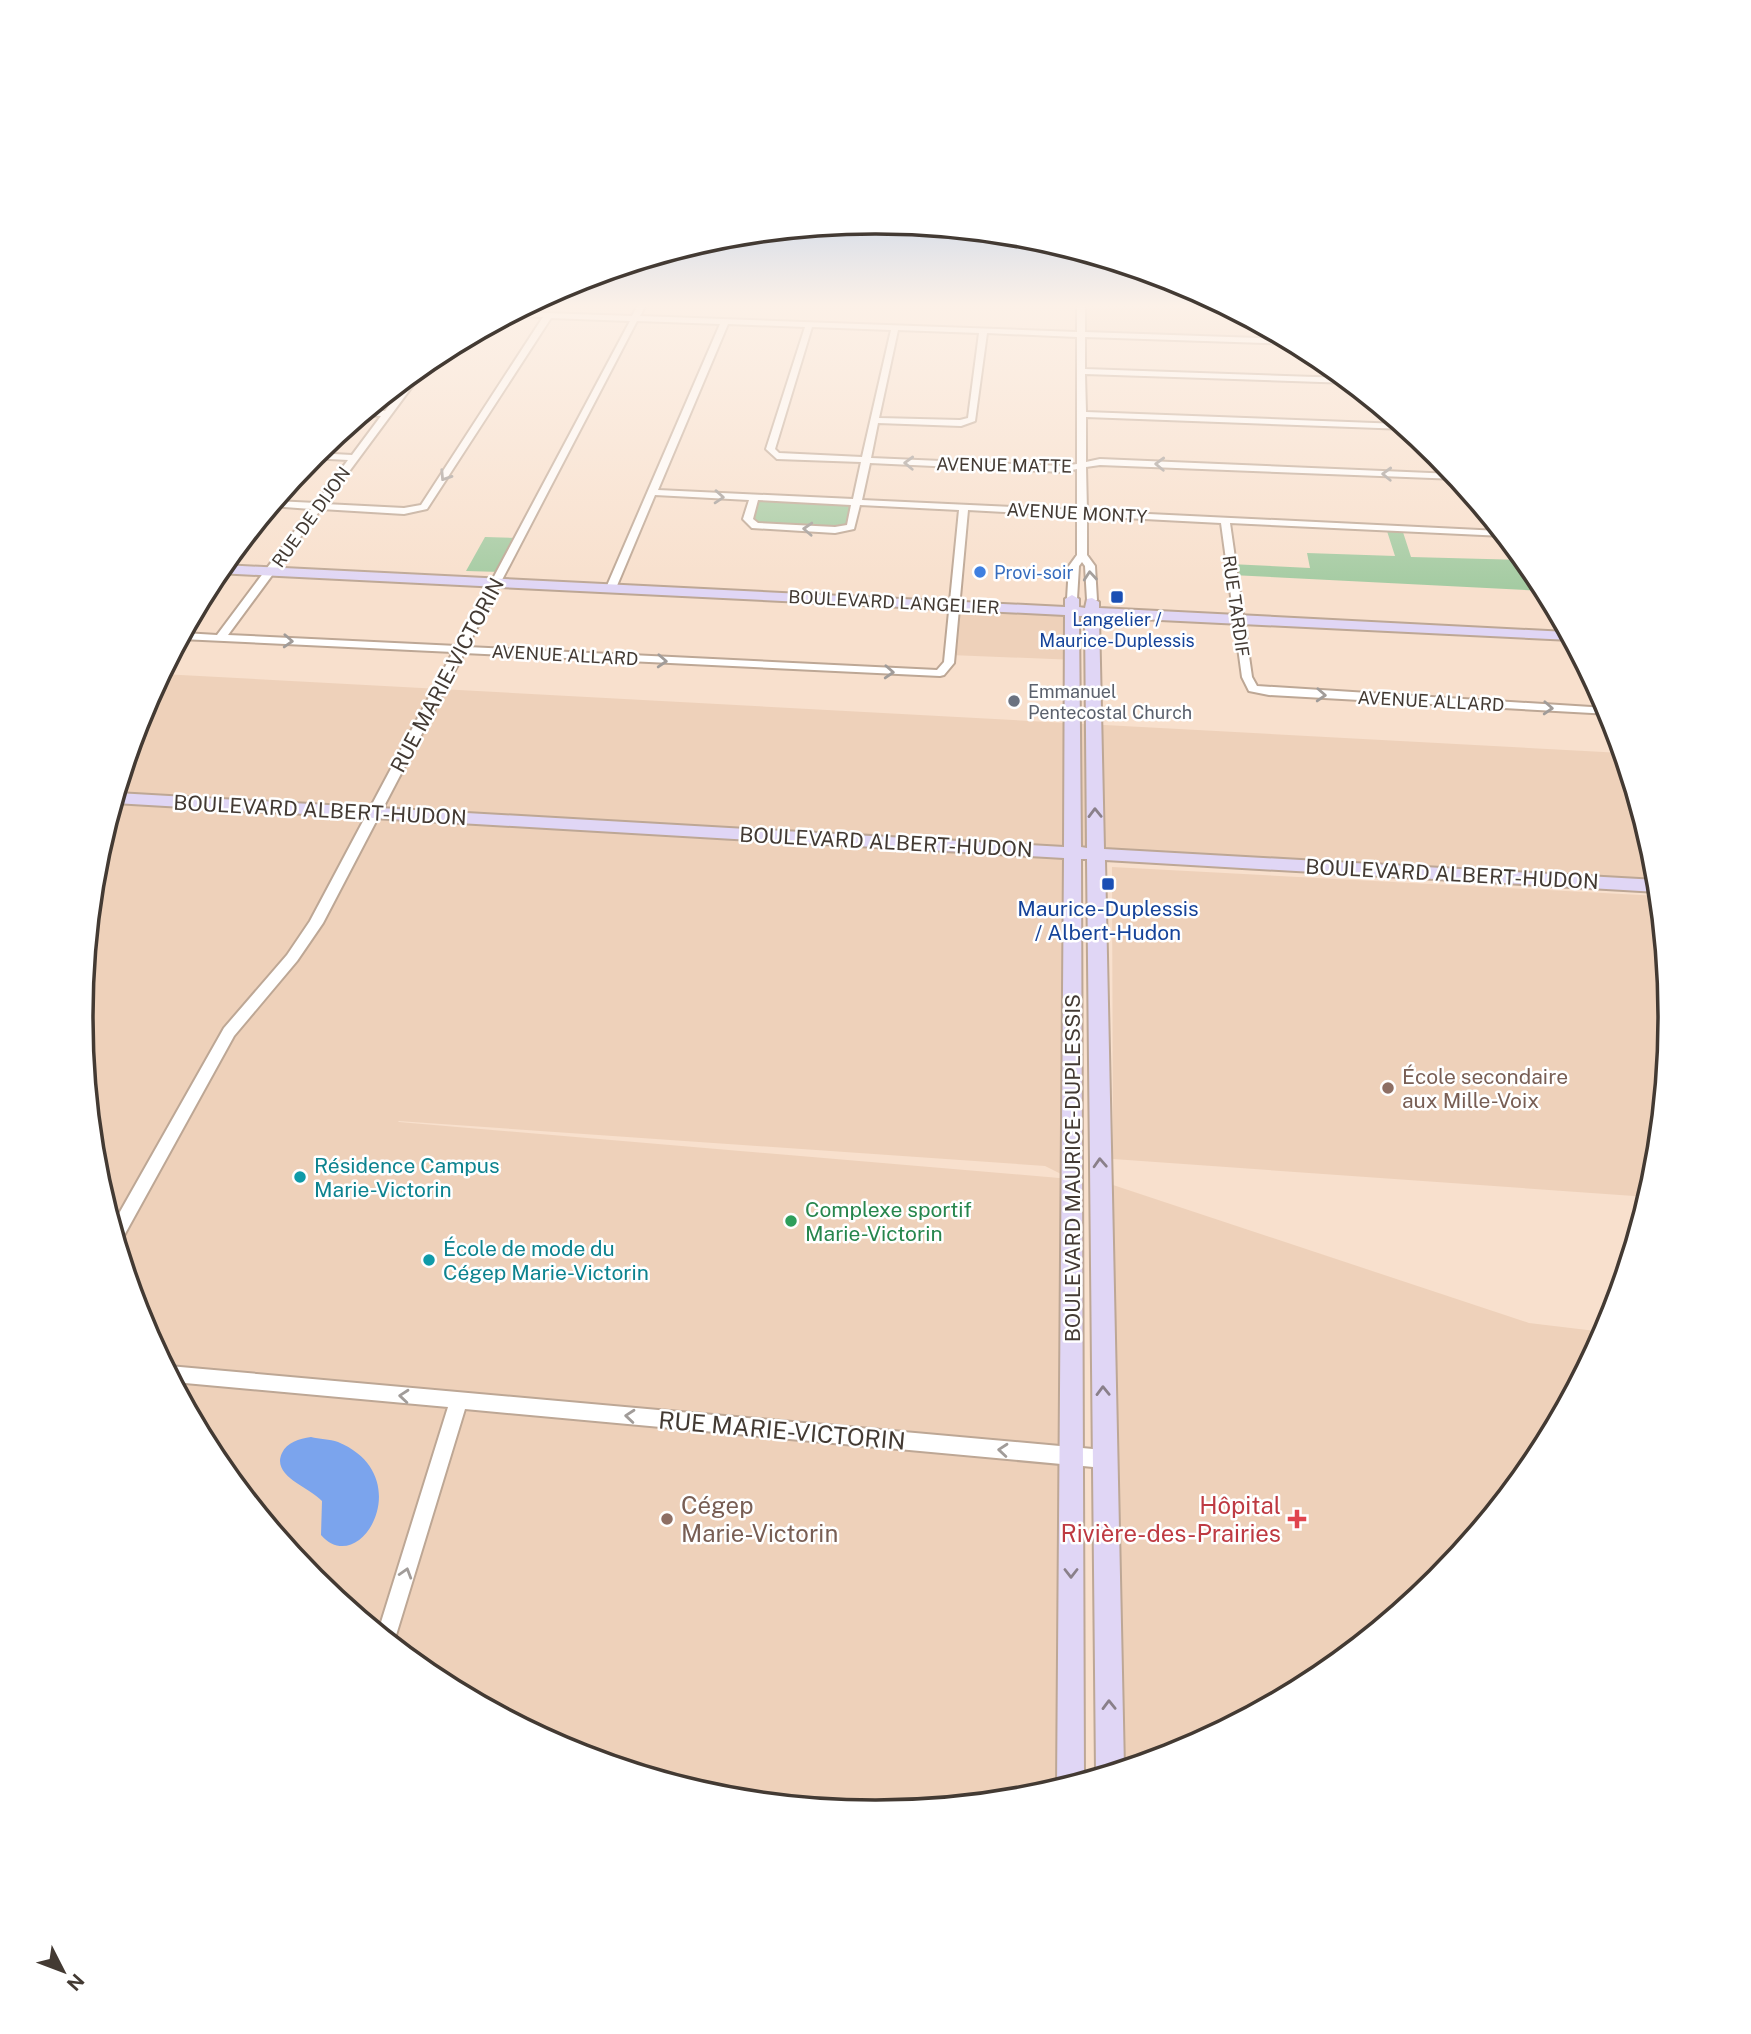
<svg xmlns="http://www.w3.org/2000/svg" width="1751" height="2034" font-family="'Public Sans',sans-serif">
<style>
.built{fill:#eed1ba;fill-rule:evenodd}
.green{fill:#a4cba2}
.water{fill:#7ba4ed}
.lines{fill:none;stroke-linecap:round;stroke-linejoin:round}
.street-casing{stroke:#bda795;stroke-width:4}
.secondary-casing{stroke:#bda795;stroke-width:4}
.street{fill:#fff;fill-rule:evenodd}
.secondary{fill:#e0d6f5;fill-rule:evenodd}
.oneway{stroke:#a19c99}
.oneway2{stroke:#8a808a}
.shop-dot{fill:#3f7fe0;stroke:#fff;stroke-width:2.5}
.transit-dot{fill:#1a4fb4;stroke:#fff;stroke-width:2.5}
.worship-dot{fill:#6b7280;stroke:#fff;stroke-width:2.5}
.education-dot{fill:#8d6e63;stroke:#fff;stroke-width:2.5}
.culture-dot{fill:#0f9aa8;stroke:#fff;stroke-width:2.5}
.leisure-dot{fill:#2e9e5b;stroke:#fff;stroke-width:2.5}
.health-dot{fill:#e0444e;stroke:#fff;stroke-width:2.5}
.labels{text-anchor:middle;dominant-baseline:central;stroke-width:5;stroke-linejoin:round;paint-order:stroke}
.far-street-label{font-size:18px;fill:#433a33;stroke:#fff}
.far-shop-label{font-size:18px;fill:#366cbe;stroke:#fff;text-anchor:start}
.far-transit-label{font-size:18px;fill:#164399;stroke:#fff}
.far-worship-label{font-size:18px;fill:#5b616d;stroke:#fff;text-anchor:start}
.street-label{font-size:21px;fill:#433a33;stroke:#fff}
.transit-label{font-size:21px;fill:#164399;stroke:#fff}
.education-label{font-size:21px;fill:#785e54;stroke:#fff;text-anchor:start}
.culture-label{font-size:21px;fill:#0d838f;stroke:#fff;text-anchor:start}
.leisure-label{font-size:21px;fill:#27864d;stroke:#fff;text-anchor:start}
.near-street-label{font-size:24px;fill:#433a33;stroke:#fff}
.near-education-label{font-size:24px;fill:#785e54;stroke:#fff;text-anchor:start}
.near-health-label{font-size:24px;fill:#be3a42;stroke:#fff;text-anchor:end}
.rim{fill:none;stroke:#433a33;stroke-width:3.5}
</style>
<rect width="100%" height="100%" fill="#f8e0cd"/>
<path class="built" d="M1078,303h140l47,25 3,14 -187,-8z
M954,605l119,6 3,49 -126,-5z
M162,674l1460,79 33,109 2,23 -584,-33 -6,934 -37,11 -155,15 -155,-15 -149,-46 -138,-73 -120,-99 -99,-121 -73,-137 -45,-149 -15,-155 15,-155 45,-150zM398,1121l647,45 26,13 -672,-57z
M1112,867l547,29 11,121 -15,155 -7,25 -535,-38z
M1101,1181l428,142 75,9 -68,127 -99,120 -120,99 -138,74 -69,21z"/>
<path class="green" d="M754,499l104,4 -11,26 -97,-5z
M1386,528l16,1 9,28 113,3 21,31 -313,-16 -2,-11 80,4 -3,-15 88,3z
M485,537l34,1 -18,34 -35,-1z"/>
<path class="water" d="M311,1437c8,2 19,2 27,5 82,34 22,138 -17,93l1,-34c-13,-14 -51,-25 -40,-48 5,-11 17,-14 29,-16z"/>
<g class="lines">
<g class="street-casing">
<path id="street" d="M639,303h8l-7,13 437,16v-27l-3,-2h11v29l201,7 8,5 -209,-7v32l260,9 5,5 -265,-9 1,38 314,12 6,5 -320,-12v45l14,-3 354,15 4,5 -358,-14 -14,2 1,44 413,20 4,5 -274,-13 22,154 5,9 350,22 3,6 -341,-19 -20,-4 -7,-14 -21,-154 -134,-7v39l8,11 2,34 -5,3 -5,-3 -2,-34 -3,-4 -3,4 -2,33 -5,3 -5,-3 2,-33 8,-11v-39l-109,-6 -14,153 -10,12 -4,1 -476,-23 -141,270 -26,38 -63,75 -113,205 -4,1 -5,-16 112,-198 63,-73 23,-34 143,-269 -272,-13 3,-6 33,2 94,-126 -40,-3 4,-5 41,2 32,-43 -37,-2 4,-5 37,2 29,-39 -19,-1 5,-4h18l29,-39 14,-11v4l-103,139 79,4 17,-3 122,-188 -34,-1 7,-4 116,4zM551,318l79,3 -173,325 -229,-11 93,-126 83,5 23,-5zM637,321l83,3 -114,264 1,2 9,-2 39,-93 94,5 -6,19 9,9 83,5 19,-4 6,-24 99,5 -15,152 -7,8 -470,-23zM728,324l77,3 -39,122 11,10 84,3 -8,37 -195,-9zM812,327l79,3 -29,127 -83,-4 -4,-4zM898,330l81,3 -11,85 -8,2 -81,-2zM987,333l90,4v127l-15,2 -191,-8 7,-35 83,3 14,-5zM870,463l192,9 15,-3v41l-215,-10zM758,500l93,5 -4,20 -12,2 -77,-4 -5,-4z
M169,1366l935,84 6,3 3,6 -3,6 -6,3 -639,-59 -72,236 -15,-13 70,-225 -274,-25 -8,-15z"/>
</g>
<g class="secondary-casing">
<path id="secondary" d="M223,565l842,42v-8l7,-4 7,4v8l6,1 2,-9 5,-1 7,4v6l468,24 4,8 -472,-23 5,232 553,31 1,12 -553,-32 19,908 -27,9 -1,-4 -9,-914h-6l3,921 -27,9 7,-931 -950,-55 3,-10 947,54 1,-232 -848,-42zM1079,616h6l2,232 -6,-1z"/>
</g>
<use href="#street" class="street"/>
<use href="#secondary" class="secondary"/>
</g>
<defs><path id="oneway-chevron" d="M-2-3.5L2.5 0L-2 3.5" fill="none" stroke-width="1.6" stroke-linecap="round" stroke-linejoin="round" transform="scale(1.75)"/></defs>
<g class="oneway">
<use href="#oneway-chevron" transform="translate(909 463) rotate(-178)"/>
<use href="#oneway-chevron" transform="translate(1160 464) rotate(-178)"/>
<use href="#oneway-chevron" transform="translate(1387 474) rotate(-178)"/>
<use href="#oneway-chevron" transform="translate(445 476) rotate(123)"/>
<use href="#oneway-chevron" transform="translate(719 497) rotate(4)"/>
<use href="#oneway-chevron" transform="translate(808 529) rotate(-177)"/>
<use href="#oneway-chevron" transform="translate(1090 576) rotate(-95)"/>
<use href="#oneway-chevron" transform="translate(288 641) rotate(3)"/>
<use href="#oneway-chevron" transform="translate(662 661) rotate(3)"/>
<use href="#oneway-chevron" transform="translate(889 672) rotate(3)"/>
<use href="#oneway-chevron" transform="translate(1321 695) rotate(3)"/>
<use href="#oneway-chevron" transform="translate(1548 708) rotate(3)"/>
<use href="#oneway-chevron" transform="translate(404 1396) rotate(-175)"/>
<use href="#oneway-chevron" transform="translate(630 1416) rotate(-175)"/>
<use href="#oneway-chevron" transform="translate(1003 1450) rotate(-175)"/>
<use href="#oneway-chevron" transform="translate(406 1573) rotate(-73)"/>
</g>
<g class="oneway2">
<use href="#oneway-chevron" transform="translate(1095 813) rotate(-91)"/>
<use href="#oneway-chevron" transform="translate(1100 1163) rotate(-93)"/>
<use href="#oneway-chevron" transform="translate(1103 1391) rotate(-91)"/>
<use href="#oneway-chevron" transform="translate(1071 1573) rotate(90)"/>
<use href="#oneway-chevron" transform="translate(1109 1705) rotate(-91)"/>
</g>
<linearGradient id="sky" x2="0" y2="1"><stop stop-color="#7caeea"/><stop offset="0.52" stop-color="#fcf1e8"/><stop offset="1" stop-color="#fcf1e8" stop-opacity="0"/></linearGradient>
<rect width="1751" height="588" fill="url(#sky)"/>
<circle class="shop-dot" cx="980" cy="572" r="7"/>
<g class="transit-dot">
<rect x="1110" y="590" width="14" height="14" rx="3.5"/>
<rect x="1101" y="877" width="14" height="14" rx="3.5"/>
</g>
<circle class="worship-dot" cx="1014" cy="701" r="7"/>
<g class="education-dot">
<circle cx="1388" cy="1088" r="7"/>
<circle cx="667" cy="1519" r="7"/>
</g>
<g class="culture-dot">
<circle cx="300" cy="1177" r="7"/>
<circle cx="429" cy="1260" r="7"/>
</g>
<circle class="leisure-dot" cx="791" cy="1221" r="7"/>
<path class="health-dot" d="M1293.5 1508.5h7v7h7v7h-7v7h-7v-7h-7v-7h7z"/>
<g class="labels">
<g class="far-street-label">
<text transform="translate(1004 465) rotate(1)">AVENUE MATTE</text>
<text transform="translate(1077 513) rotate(3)">AVENUE MONTY</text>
<text transform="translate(311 517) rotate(-54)">RUE DE DIJON</text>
<text transform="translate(894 602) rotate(3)">BOULEVARD LANGELIER</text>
<text transform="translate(1236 606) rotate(82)">RUE TARDIF</text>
<text transform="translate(565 655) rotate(3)">AVENUE ALLARD</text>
<text transform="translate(1431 701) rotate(3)">AVENUE ALLARD</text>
</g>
<g class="far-shop-label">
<text x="994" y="572">Provi-soir</text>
</g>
<g class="far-transit-label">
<text x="1117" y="619">Langelier /<tspan x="1117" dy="21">Maurice-Duplessis</tspan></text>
</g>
<g class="far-worship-label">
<text x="1028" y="691">Emmanuel<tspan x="1028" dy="21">Pentecostal Church</tspan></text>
</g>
<g class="street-label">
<text transform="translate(447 675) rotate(-62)">RUE MARIE-VICTORIN</text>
<text transform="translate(320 810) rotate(3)">BOULEVARD ALBERT-HUDON</text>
<text transform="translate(886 842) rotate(3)">BOULEVARD ALBERT-HUDON</text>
<text transform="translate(1452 874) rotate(3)">BOULEVARD ALBERT-HUDON</text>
<text transform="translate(1072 1168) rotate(-90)">BOULEVARD MAURICE-DUPLESSIS</text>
</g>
<g class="transit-label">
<text x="1108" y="908">Maurice-Duplessis<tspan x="1108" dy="24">/ Albert-Hudon</tspan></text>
</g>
<g class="education-label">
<text x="1402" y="1076">École secondaire<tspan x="1402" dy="24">aux Mille-Voix</tspan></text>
</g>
<g class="culture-label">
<text x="314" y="1165">Résidence Campus<tspan x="314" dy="24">Marie-Victorin</tspan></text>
<text x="443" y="1248">École de mode du<tspan x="443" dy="24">Cégep Marie-Victorin</tspan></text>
</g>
<g class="leisure-label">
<text x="805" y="1209">Complexe sportif<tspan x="805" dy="24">Marie-Victorin</tspan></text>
</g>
<g class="near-street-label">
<text transform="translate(782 1430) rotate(5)">RUE MARIE-VICTORIN</text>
</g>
<g class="near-education-label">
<text x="681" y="1505">Cégep<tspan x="681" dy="28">Marie-Victorin</tspan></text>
</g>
<g class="near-health-label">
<text x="1281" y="1505">Hôpital<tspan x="1281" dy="28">Rivière-des-Prairies</tspan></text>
</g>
</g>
<path d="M0 0H1751V2034H0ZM875 234H876A782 782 0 0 1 1658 1016V1018A782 782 0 0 1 876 1800H875A782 782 0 0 1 93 1018V1016A782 782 0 0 1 875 234Z" fill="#fff" fill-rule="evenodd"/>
<path class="rim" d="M875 234H876A782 782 0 0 1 1658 1016V1018A782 782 0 0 1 876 1800H875A782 782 0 0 1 93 1018V1016A782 782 0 0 1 875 234Z"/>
<g transform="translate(63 1971) rotate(132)" stroke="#ffffff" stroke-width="5" paint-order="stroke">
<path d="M0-5L12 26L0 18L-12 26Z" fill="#433a33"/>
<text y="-10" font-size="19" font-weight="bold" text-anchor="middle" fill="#433a33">N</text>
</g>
</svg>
